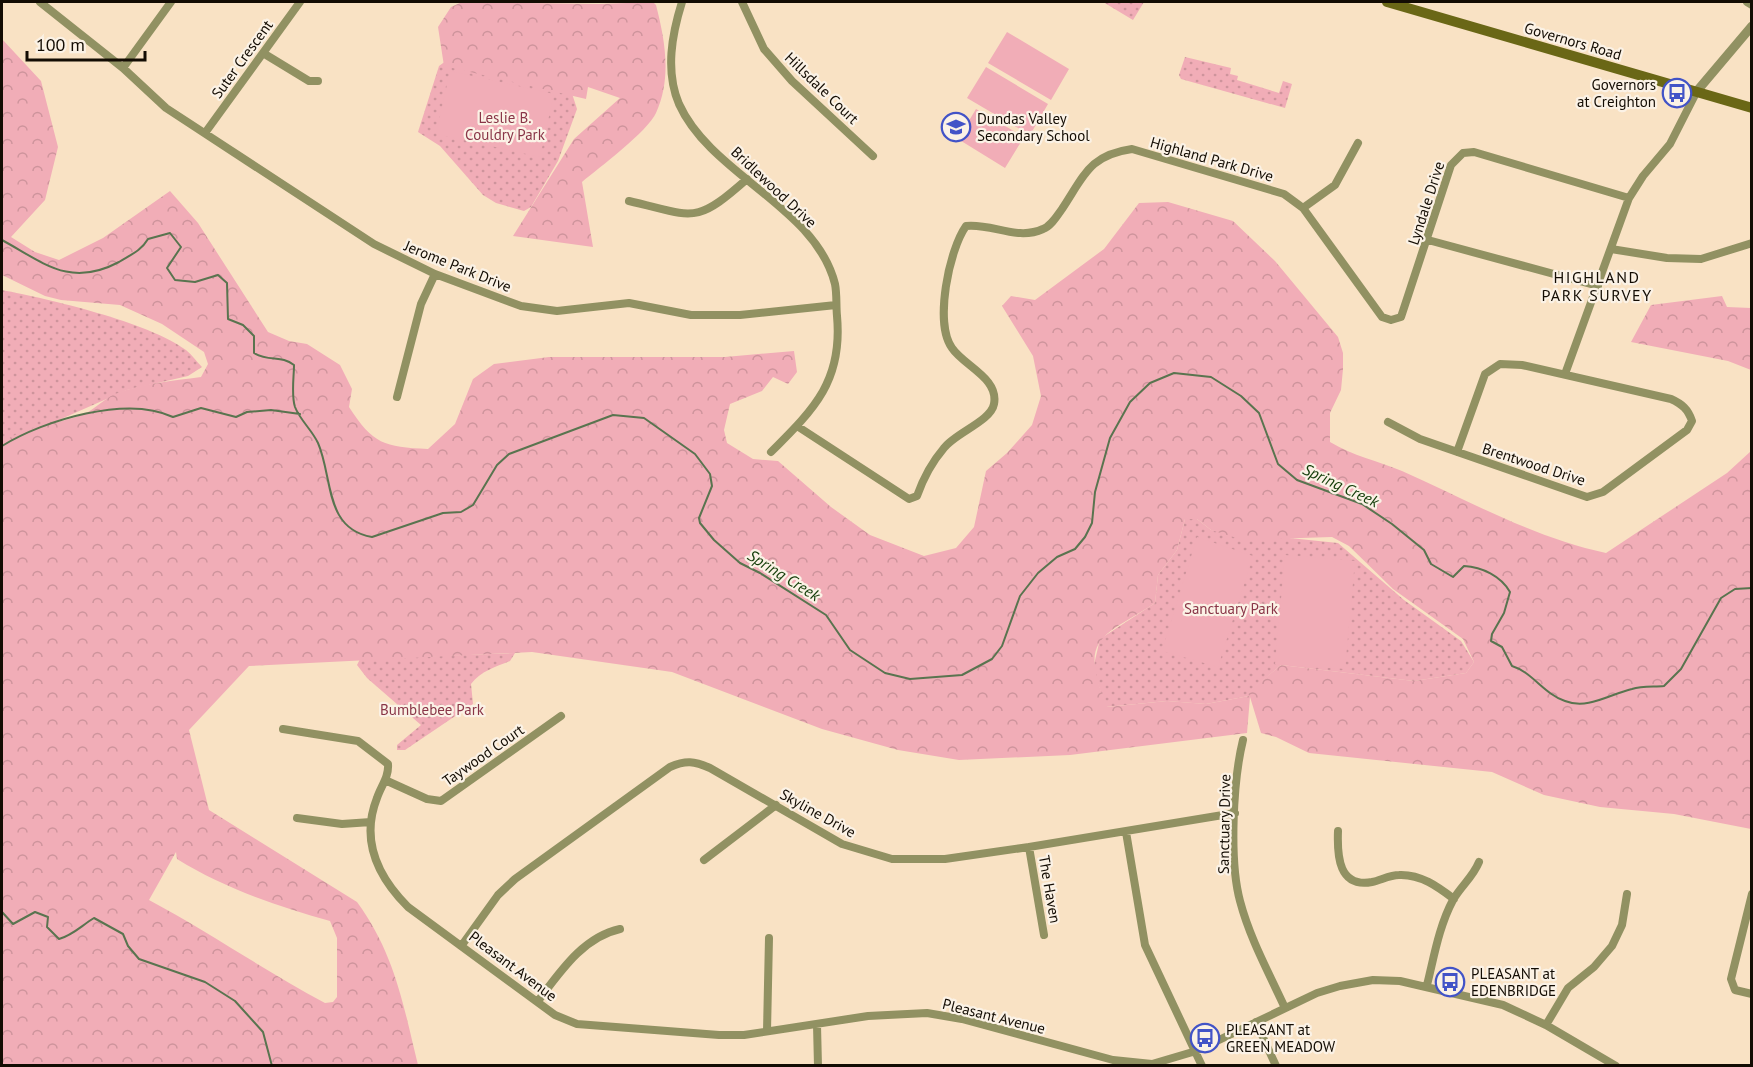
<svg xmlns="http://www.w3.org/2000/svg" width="1753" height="1067" font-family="'PT Sans',sans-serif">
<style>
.grass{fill:url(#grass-dots)}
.forest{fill:url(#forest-crowns);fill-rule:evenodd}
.pitch{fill:#f1adb7}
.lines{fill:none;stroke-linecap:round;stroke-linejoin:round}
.stream{stroke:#59744f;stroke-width:2}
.minor{stroke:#919162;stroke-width:8}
.tertiary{stroke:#919162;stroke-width:9}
.secondary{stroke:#6a6716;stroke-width:10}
.labels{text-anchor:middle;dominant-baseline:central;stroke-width:4.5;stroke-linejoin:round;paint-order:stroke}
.street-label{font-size:15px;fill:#130c03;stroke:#fbf2e6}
.poi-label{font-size:15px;fill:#130c03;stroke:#fbf2e6;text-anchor:start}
.park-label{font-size:15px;fill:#893547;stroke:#fbf2e6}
.neighbourhood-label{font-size:16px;letter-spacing:1.5px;fill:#130c03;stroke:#fbf2e6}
.water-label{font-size:16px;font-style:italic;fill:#123c08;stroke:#fbf2e6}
</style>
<defs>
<pattern id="grass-dots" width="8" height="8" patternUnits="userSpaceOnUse" patternTransform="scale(1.5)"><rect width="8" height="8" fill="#f1adb7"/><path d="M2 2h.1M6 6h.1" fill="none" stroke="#ce949c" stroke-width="1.8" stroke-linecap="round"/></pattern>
<pattern id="forest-crowns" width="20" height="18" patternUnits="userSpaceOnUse" patternTransform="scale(1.5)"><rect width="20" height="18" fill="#f1adb7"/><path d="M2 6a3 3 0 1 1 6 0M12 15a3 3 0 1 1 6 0" fill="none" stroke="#ce949c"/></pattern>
</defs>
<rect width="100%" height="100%" fill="#f9e2c4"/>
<path class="grass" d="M1103,2h41l-11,18z
M454,55l113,23 10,31 -19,52 -27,46 -7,4 -28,-8 -13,-8 -43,-49 -22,-14 21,-66z
M1185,57l46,11 -1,6 8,2 -1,4 42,13 4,-12 9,3 -7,24 -104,-29 -2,-4z
M2,290c47,9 146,32 184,60 6,5 11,12 16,17l-14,9 -61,14 -125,55z
M1185,519h12l14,11 127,13 66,57 57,41 13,21 -8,11 -52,8 -133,-16 -32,27v4l-43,8 -39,-3 -61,6 -13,-38 7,-30 55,-36 3,-28 19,-25z
M515,653l-5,8c-15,6 -29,10 -39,23l2,20 -68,46h-8v-5l24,-20 -54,-47 -10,-13 3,-6z"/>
<path class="forest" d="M462,2l138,2 53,-2 3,3c9,35 16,73 0,108 -8,18 -57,55 -74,69l11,65 -80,-11 61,-97 46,-41 -32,-11 -2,12 -142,-33 -6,-39 13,-20z
M2,39l39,42 17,66 -13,53 -34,37 24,15 24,8 44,-22 67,-47 28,32 70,109 21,9 18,3 33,21 12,24 -3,18c24,37 35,40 79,42l27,-25 18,-45 21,-15 55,-7h176l69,-6 3,21 -9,12 -15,-7 -11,14 -32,13 -6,26 3,13 26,16 25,2 53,46 39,28 54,21 32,-8 18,-21 12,-56 21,-18 25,-28 9,-29 -8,-40 -31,-50 9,-10 24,4 69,-51 35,-46 29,-1 65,19 42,40 63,76 5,16v16l-2,21 -11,23v29c23,14 48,19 72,29 67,30 133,67 204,82l121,-80 24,-22v378l-77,-15 -74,-7 -56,-12 -52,-23 -183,-19 -33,-16 -15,-4 -11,-36 -3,36 -177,22 -111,5 -61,-10 -76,-21 -150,-57 -140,-20 -283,14 -60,64 20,80 148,92c38,52 46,102 61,163h-416v-622c24,-18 54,-18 82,-29 11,-5 20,-15 31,-20 28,-11 57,-13 86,-17l7,-13 -4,-12 -42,-28 -42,-19 -59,-5 -16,-4 -43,-21zM1185,519h12l14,11 32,10 89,-3 17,9 44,43 70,50 11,23 -8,11 -52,8 -133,-16 -33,27 1,4 -43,8 -39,-3 -60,6c-29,-71 -5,-69 48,-104l3,-28 19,-25zM176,852l1,7c47,29 99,47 153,62l7,17v59l-4,5 -8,1c-60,-32 -116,-71 -176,-103z
M1722,296l5,11 24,1v62l-23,-9 -97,-19 20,-37z"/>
<path class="pitch" d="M1007,32l62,37 -18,31 -63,-37z
M986,67l62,37 -18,31 -63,-37z
M450,71l104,23 -14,63 -104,-23z
M976,109l48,28 -19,31 -47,-29z
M1197,537l56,19 -35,111 -56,-16z
M1285,555l70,6 -10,108 -70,-5z"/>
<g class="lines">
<path class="stream" d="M2,240c42,23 68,48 117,22 11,-7 22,-11 29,-23l22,-6 11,14 -14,21 8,12 20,2 23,-7 9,8 1,36 15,6 11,11v17c16,9 27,2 40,12 0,12 -3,30 1,42 5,13 17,23 23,36 15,34 6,86 54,94l71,-24 18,-1 12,-7 24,-40 12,-11 104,-39 31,3 51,36 15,20 2,12 -13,32 1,5 14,17 26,23 20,10 66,42 24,35 35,23 25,6 52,-4 30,-16 10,-13 18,-50 18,-23 19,-16 18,-8 10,-12 7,-14 3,-31 15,-54 20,-36 20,-19 24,-10 37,4 30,19 18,17 19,51 19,16 65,24 30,20 32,26 7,14 22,13 11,-11c18,1 37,10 46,26l-6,21 -12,21 -1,7 11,6 10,19c20,6 32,28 53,35 23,9 45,-7 67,-12 10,-3 22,-2 32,-3l17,-17 40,-71 14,-9 17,-1
M2,446c42,-26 125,-51 171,-29l28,-9 35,9 11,-5 24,-2 29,4
M2,912l11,12 22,-12 13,5 -1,10 12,12c14,-4 22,-13 35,-21l29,16 5,12 11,13 66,23 30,19 28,31 9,34"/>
<path class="minor" d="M40,2l83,66 43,40 208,136 61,30 86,32 36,5 72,-8 62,12h49l96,-10
M682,2c-10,32 -17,69 -3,102 32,71 137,103 156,180 2,10 1,22 2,32 6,65 -23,93 -66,136
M742,2l22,47 28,32 81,75
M1747,2l5,3
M263,53l46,28h9
M123,68l48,-66
M205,133l95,-131
M629,201c65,15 65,25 118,-22
M1303,208l32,-23 23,-42
M1428,240l170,46
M1611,249l56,9 34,1 51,-16
M1565,374l64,-176 14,-22 27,-32 27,-53
M397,397l24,-93 14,-30
M1388,422l32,17 167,58 16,-5 84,-62 5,-9c-4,-12 -10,-17 -21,-22l-149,-34 -22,-1 -15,10 -28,78
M797,426l112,73 8,-3c6,-17 15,-34 27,-48 11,-15 47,-27 50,-44 5,-26 -30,-38 -42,-56 -18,-25 -3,-98 14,-122 26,-3 51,15 77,3 8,-3 14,-13 19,-20 22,-33 27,-54 70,-60l152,45 19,14 79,109 9,3 10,-3 50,-152 12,-12 11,-1 155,46
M283,729l75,12 30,23c1,13 -7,22 -11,34 -17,43 1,79 31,109l147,108 22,9 142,11h25l124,-19 59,-3 35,6 151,41 39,4 44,-13 121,-58 23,-7 33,-6 27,1 103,24 43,20 70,41
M1243,740c-10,41 -14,120 -3,161 10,38 29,72 45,107
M385,780l42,19 14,2 120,-85
M297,818l45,6 29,-2
M1338,831c-1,26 1,57 34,51 9,-2 18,-7 27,-7 22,-1 39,12 55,24
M1126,832l19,113 57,121
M1029,847l15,88
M704,860l72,-55
M1752,894l-21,85 4,11 17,4
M462,945l36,-50 17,-16 155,-112c16,-7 24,-6 40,1l132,76 50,15h53l84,-12 206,-34
M1427,985c7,-28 12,-59 26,-85 8,-14 20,-23 26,-38
M538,1001c22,-29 45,-64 82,-72
M1256,1022l20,44
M817,1025l1,41
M1546,1025l22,-37 26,-21 18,-21 10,-21 5,-31
M767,1031l2,-93"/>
<path class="tertiary" d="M1697,91l55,-65"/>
<path class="secondary" d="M1387,2l365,106"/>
</g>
<defs>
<g id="bus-ring" transform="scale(1.5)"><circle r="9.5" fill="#fbf2e6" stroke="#4253c7" stroke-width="1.5"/><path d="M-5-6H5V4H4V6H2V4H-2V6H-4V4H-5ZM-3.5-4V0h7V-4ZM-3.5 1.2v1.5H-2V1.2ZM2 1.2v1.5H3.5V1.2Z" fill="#4253c7"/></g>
<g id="school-ring" transform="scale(1.5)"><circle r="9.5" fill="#fbf2e6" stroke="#4253c7" stroke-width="1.5"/><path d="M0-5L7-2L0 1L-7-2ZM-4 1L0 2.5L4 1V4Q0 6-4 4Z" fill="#4253c7"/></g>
</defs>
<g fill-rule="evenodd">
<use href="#bus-ring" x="1677" y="93"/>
<use href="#school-ring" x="956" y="127"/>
<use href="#bus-ring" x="1450" y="982"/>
<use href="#bus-ring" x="1205" y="1038"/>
</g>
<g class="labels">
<g class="street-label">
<text transform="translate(1573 41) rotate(16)">Governors Road</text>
<text transform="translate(242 59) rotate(-54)">Suter Crescent</text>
<text transform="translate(822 88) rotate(44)">Hillsdale Court</text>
<text transform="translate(1212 159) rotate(16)">Highland Park Drive</text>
<text transform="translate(774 187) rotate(43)">Bridlewood Drive</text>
<text transform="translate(1426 203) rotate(-72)">Lyndale Drive</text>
<text transform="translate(458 266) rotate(22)">Jerome Park Drive</text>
<text transform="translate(1534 464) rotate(18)">Brentwood Drive</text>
<text transform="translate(483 755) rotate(-35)">Taywood Court</text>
<text transform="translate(818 813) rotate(29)">Skyline Drive</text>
<text transform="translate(1224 824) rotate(-89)">Sanctuary Drive</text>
<text transform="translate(1050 889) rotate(80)">The Haven</text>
<text transform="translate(513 966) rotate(37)">Pleasant Avenue</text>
<text transform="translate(994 1016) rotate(14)">Pleasant Avenue</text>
</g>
<g class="poi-label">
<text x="1656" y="84" text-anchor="end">Governors<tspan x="1656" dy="17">at Creighton</tspan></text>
<text x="977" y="118">Dundas Valley<tspan x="977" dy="17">Secondary School</tspan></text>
<text x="1471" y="973">PLEASANT at<tspan x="1471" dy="17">EDENBRIDGE</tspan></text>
<text x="1226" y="1029">PLEASANT at<tspan x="1226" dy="17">GREEN MEADOW</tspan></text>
</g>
<g class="park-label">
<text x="505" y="117">Leslie B.<tspan x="505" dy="17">Couldry Park</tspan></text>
<text x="1231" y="608">Sanctuary Park</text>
<text x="432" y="709">Bumblebee Park</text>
</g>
<g class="neighbourhood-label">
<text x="1597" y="277">HIGHLAND<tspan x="1597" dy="18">PARK SURVEY</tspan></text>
</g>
<g class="water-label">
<text transform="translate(1341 485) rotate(25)">Spring Creek</text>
<text transform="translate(784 575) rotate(32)">Spring Creek</text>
</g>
</g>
<rect width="1753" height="1067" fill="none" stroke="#130c03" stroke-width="6"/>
<path d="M27 51v9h118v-9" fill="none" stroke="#130c03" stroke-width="3"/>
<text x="36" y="51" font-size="18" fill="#130c03" stroke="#fbf2e6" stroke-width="4.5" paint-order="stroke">100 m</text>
</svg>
